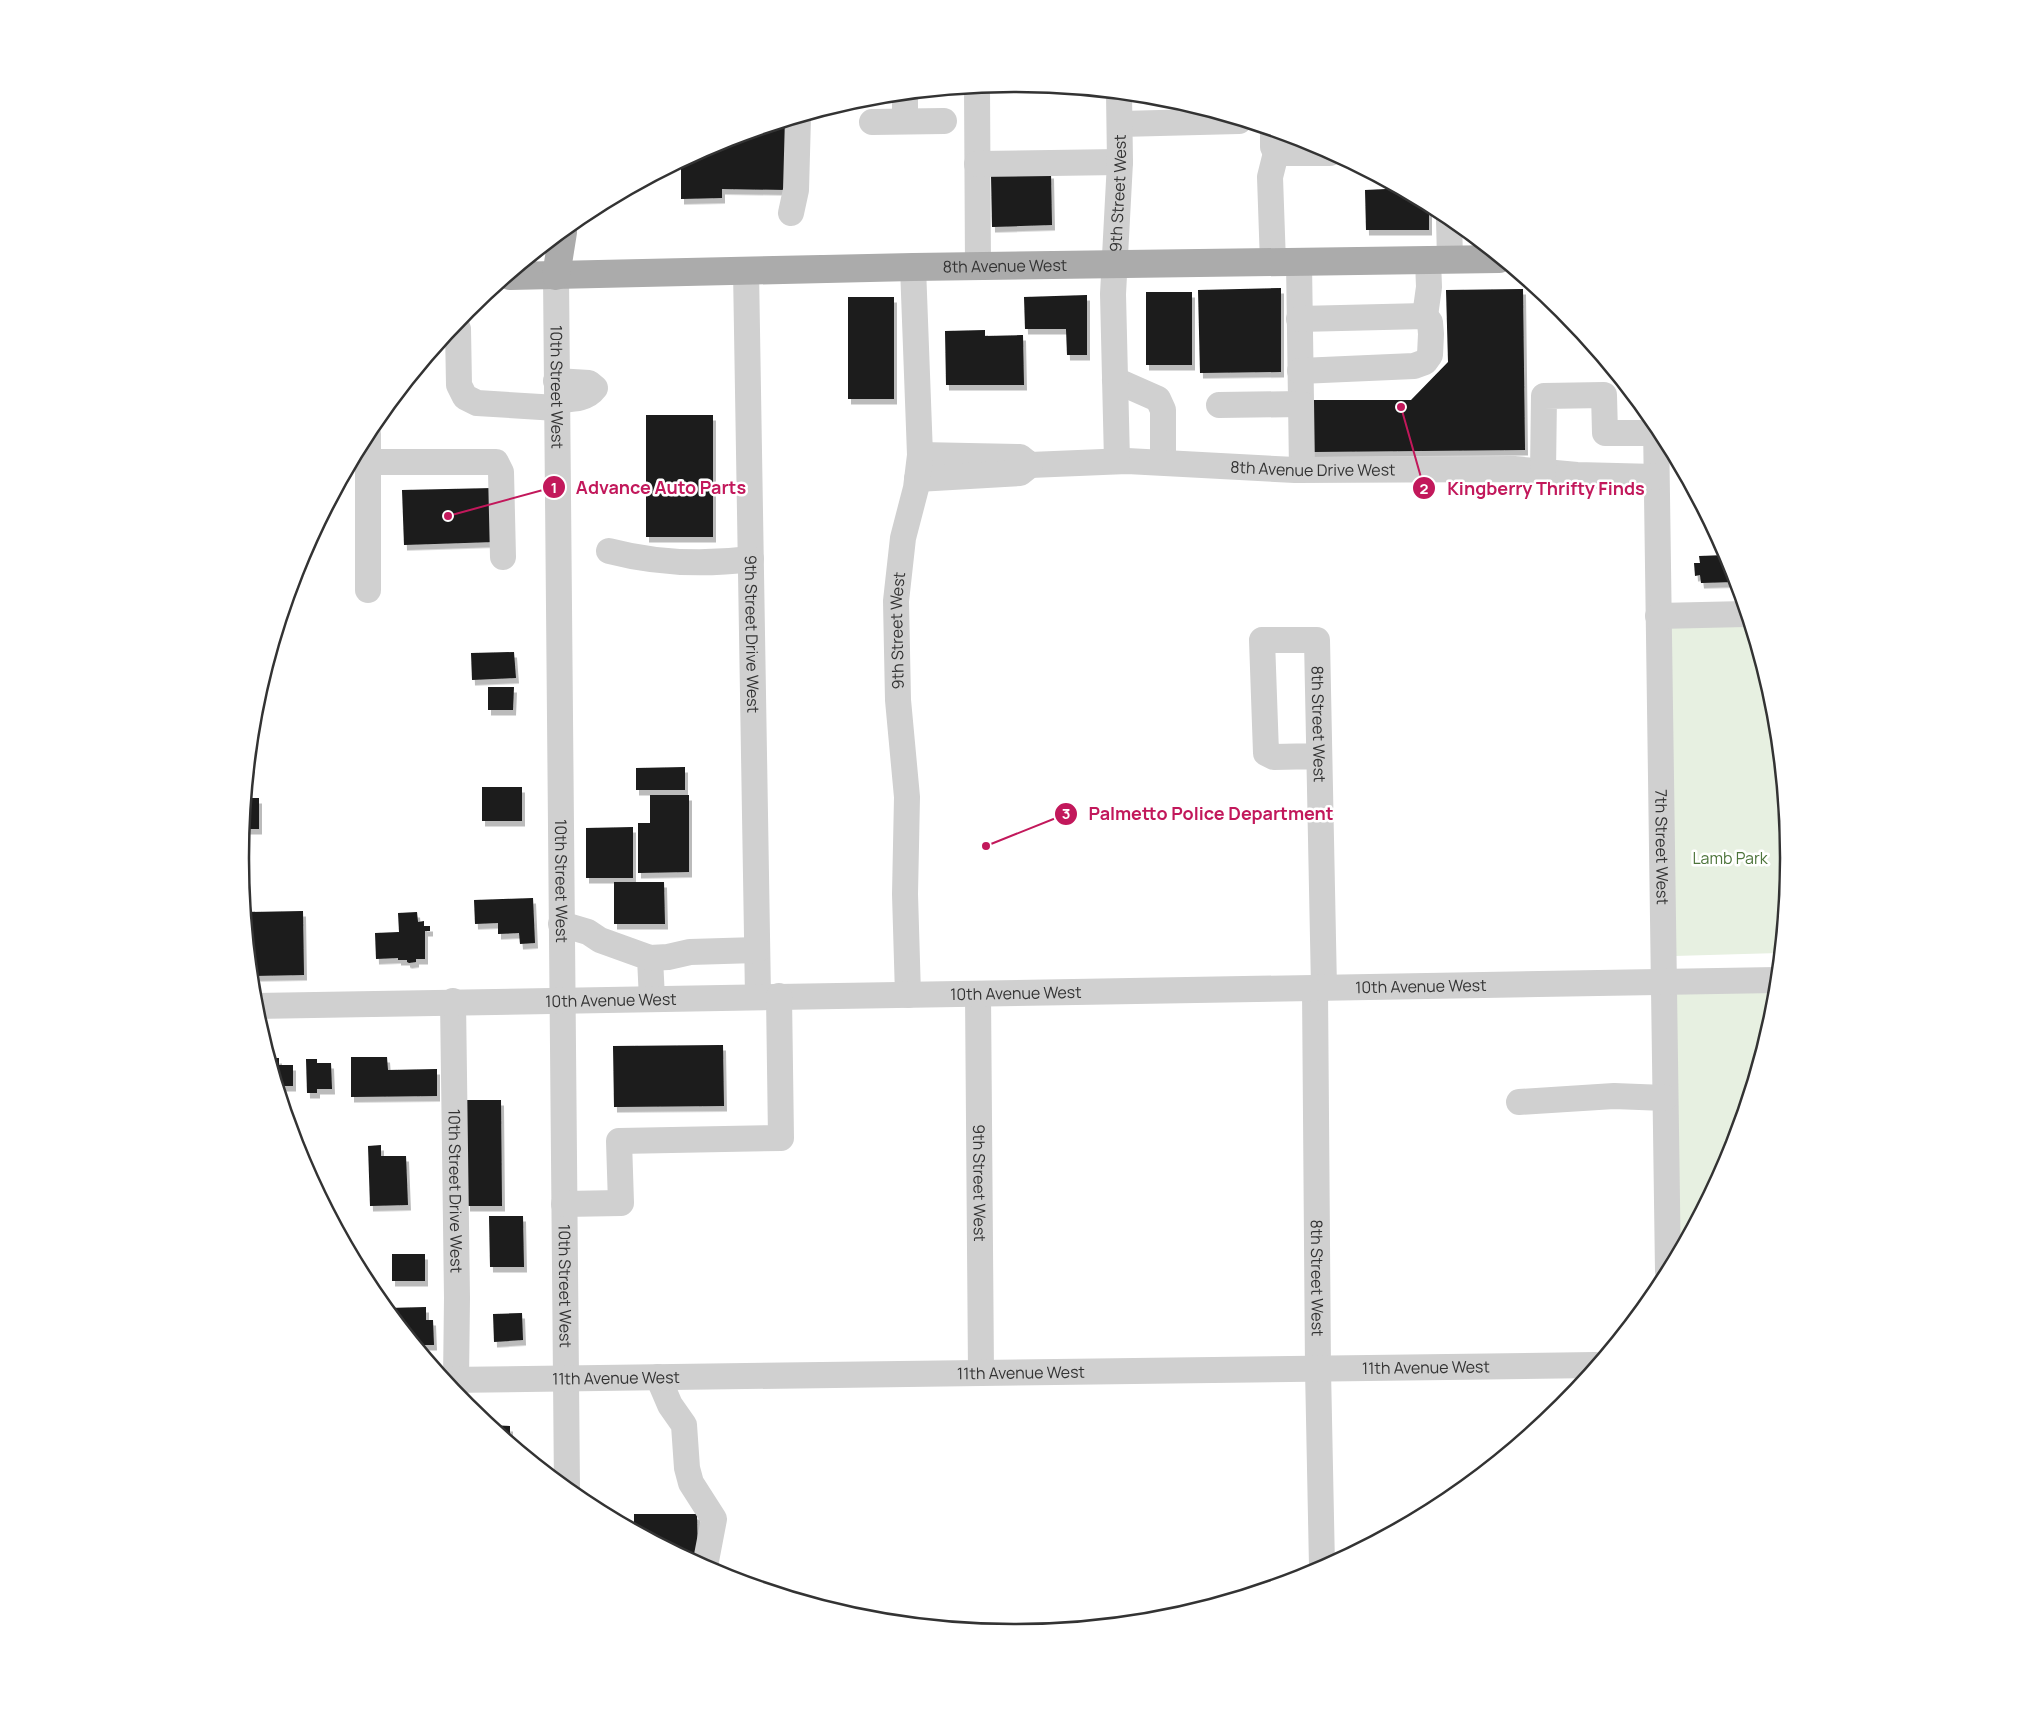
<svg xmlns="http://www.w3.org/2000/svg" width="2029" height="1716" font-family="Manrope,sans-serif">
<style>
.green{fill:#e7f0e1}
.building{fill:#1a1a1a;filter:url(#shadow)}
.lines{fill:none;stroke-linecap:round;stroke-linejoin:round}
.minor{stroke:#d0d0d0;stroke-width:26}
.major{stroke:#ababab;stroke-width:28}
.labels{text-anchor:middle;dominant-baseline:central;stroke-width:5;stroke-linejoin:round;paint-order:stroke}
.street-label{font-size:16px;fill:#333;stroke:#fff}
.park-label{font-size:16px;fill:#4d743b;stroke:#fff}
.rim{fill:none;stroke:#333;stroke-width:2.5}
.leader{fill:none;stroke:#c2185b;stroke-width:2}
.callout-dot{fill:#c2185b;stroke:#fff;stroke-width:2}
.mark-label{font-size:15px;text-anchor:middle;font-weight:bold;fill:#fff}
.callout-label{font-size:18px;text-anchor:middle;font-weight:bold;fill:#c2185b;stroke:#fff;stroke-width:5;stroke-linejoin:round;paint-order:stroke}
</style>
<defs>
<filter id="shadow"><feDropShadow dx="3" dy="5.5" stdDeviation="0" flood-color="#0004"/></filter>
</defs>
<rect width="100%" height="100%" fill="#fff"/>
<path class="green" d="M1748,620l26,87 15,151 -10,95 -105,3 -10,-335z
M1776,986l-2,23 -44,146 -56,103 -4,-270z"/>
<path class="building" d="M787,122l1,68 -66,-1v9l-41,1v-36l37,-20z
M1051,173l1,52 -60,2 -1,-52z
M1385,183l44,23v24h-63l-1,-40 21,-1z
M1281,288v84l-81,1 -2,-83z
M1523,289l2,161 -214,2 -1,-52h101l37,-38 -2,-72z
M1146,292h46v73h-46z
M1087,295v60h-20l-1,-26h-41l-1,-32z
M848,297h46v102h-46z
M985,330v6l38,-1 1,50h-78l-1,-54z
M646,415h67v122h-67z
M493,488l1,54 -90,3 -2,-55z
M1726,555l8,20v7l-33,1 -1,-8 -5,1 -1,-13h6l-1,-7z
M514,652l2,26 -44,2 -1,-27z
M488,687h26l-1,23h-25z
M685,767v23h-49v-22z
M482,787h40v34h-40z
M650,795h39v77l-51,1v-50h12z
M246,798h13v31h-16z
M633,827v51h-47v-50z
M614,882h50l1,42h-51z
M533,898l2,45 -15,1 -1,-11 -21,1v-11l-23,1 -1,-24z
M303,911l1,64 -52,1 -6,-64z
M417,912l1,10 6,-1v5h6v5h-5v28h-9v3l-7,1 -2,-1v-2h-9v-2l-22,1 -1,-26 24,-1 -1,-19z
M723,1045l1,61 -110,1 -1,-61z
M351,1057h36l1,13 49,-1v27l-86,1z
M270,1058h9v7h14v21h-14z
M306,1059h11v4h14l1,26h-15v4h-10z
M466,1100h35l1,106h-35z
M381,1145v11h25l2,49 -38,1 -2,-60z
M489,1216h34l1,51h-34z
M392,1254h33v27h-33z
M426,1307v13h7l1,25h-17l-30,-37z
M522,1313l1,27 -29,2 -1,-28z
M491,1425l19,1v14z
M634,1514h63l1,48 -64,-34z"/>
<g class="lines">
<g class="minor">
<path d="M977,87l1,179"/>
<path d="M905,95v26"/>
<path d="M872,122l72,-1"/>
<path d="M1120,124l119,-3"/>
<path d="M1273,131v16l3,6h54"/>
<path d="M977,164l143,-2"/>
<path d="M791,213l5,-23 2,-72"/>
<path d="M1449,218l1,42"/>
<path d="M1273,263l-3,-86 6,-24"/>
<path d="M1299,263l3,207"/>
<path id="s1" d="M746,270l12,726"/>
<path id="s2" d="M556,276l11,1212"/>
<path d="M1425,316l4,-29 -1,-27"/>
<path d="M1299,319l126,-3 5,6 1,12 -1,21 -5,7 -11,4 -114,5"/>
<path d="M456,324l2,5 1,56 6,12 12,6 80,5"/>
<path d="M1115,380l43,19 5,11v52"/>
<path d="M556,381l33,2 6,5c-9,12 -24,11 -38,12"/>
<path d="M1219,405l82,-1"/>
<path id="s3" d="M1656,425l12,846"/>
<path d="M368,434v156"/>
<path id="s4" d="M920,455l100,2 10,8 97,-4 168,9 219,-1 63,6 79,2"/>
<path id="s5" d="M1117,461l-4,-167 7,-132 -1,-68"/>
<path d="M368,462h128l5,10 2,85"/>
<path d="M1543,472l1,-76 60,-1 1,38h56"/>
<path d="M917,479l103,-6 10,-8"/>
<path d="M609,551c46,12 95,14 142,8"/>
<path d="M1658,616l88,-2"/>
<path id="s6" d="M1319,756l-45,1 -8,-4 -4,-113h55l7,348"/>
<path d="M561,924l27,8 12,8 50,18 2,41"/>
<path d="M650,958l18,-1 22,-5 67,-2"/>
<path id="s7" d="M1315,989l3,380 4,198"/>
<path id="s8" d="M978,994l3,379"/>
<path id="s9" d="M908,995l-3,-101 2,-97 -9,-97 -2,-99 7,-63 13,-50 4,-33 -7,-188"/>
<path id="s10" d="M453,1001l4,297 -1,82"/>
<path id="s11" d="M255,1006l1522,-26"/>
<path d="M1519,1102l95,-6 51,2"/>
<path d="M564,1204l57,-1 -2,-62 162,-3 -2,-142"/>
<path d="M658,1377l12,28 14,20 3,43 4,15 23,36 -9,47"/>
<path id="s12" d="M446,1380l1149,-15"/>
</g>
<g class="major">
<path id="s13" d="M510,276l403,-9 586,-8"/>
<path d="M556,276l7,-44"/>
</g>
</g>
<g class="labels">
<g class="street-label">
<text stroke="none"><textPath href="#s5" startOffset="268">9th Street West</textPath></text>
<text stroke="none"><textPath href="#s13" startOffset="495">8th Avenue West</textPath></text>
<text stroke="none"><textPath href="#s2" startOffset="111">10th Street West</textPath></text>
<text stroke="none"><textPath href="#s4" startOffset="396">8th Avenue Drive West</textPath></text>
<text stroke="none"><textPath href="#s9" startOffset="365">9th Street West</textPath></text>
<text stroke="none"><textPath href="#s1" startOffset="364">9th Street Drive West</textPath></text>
<text stroke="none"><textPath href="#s6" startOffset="306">8th Street West</textPath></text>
<text stroke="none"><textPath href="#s3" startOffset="422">7th Street West</textPath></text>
<text stroke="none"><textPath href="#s2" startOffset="605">10th Street West</textPath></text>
<text stroke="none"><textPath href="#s11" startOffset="1166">10th Avenue West</textPath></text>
<text stroke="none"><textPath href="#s11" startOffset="761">10th Avenue West</textPath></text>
<text stroke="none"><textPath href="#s11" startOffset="356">10th Avenue West</textPath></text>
<text stroke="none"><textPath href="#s8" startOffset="189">9th Street West</textPath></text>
<text stroke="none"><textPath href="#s10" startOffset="190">10th Street Drive West</textPath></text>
<text stroke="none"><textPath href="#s7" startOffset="289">8th Street West</textPath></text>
<text stroke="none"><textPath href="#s2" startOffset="1010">10th Street West</textPath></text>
<text stroke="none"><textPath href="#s12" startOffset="980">11th Avenue West</textPath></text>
<text stroke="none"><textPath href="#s12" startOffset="575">11th Avenue West</textPath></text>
<text stroke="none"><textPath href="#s12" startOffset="170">11th Avenue West</textPath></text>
</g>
<g class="park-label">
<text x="1730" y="858">Lamb Park</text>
</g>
</g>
<path d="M0 0H2029V1716H0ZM1014 92H1015A765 765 0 0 1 1780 857V859A765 765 0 0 1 1015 1624H1014A765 765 0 0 1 249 859V857A765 765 0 0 1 1014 92Z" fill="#fff" fill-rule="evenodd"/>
<path class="rim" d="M1014 92H1015A765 765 0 0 1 1780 857V859A765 765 0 0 1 1015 1624H1014A765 765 0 0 1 249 859V857A765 765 0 0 1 1014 92Z"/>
<path class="leader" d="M448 516L554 487M1401 407L1424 488M986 846L1066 814"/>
<g class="callout-dot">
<circle cx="448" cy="516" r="5"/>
<circle cx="1401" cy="407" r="5"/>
<circle cx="986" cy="846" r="5"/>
<circle cx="554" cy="487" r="12"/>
<circle cx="1424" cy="488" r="12"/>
<circle cx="1066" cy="814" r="12"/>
</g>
<g class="mark-label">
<text x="554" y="493">1</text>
<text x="1424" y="494">2</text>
<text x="1066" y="819">3</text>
</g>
<g class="callout-label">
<text x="661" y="494">Advance Auto Parts</text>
<text x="1546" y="495">Kingberry Thrifty Finds</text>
<text x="1211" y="820">Palmetto Police Department</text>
</g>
</svg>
